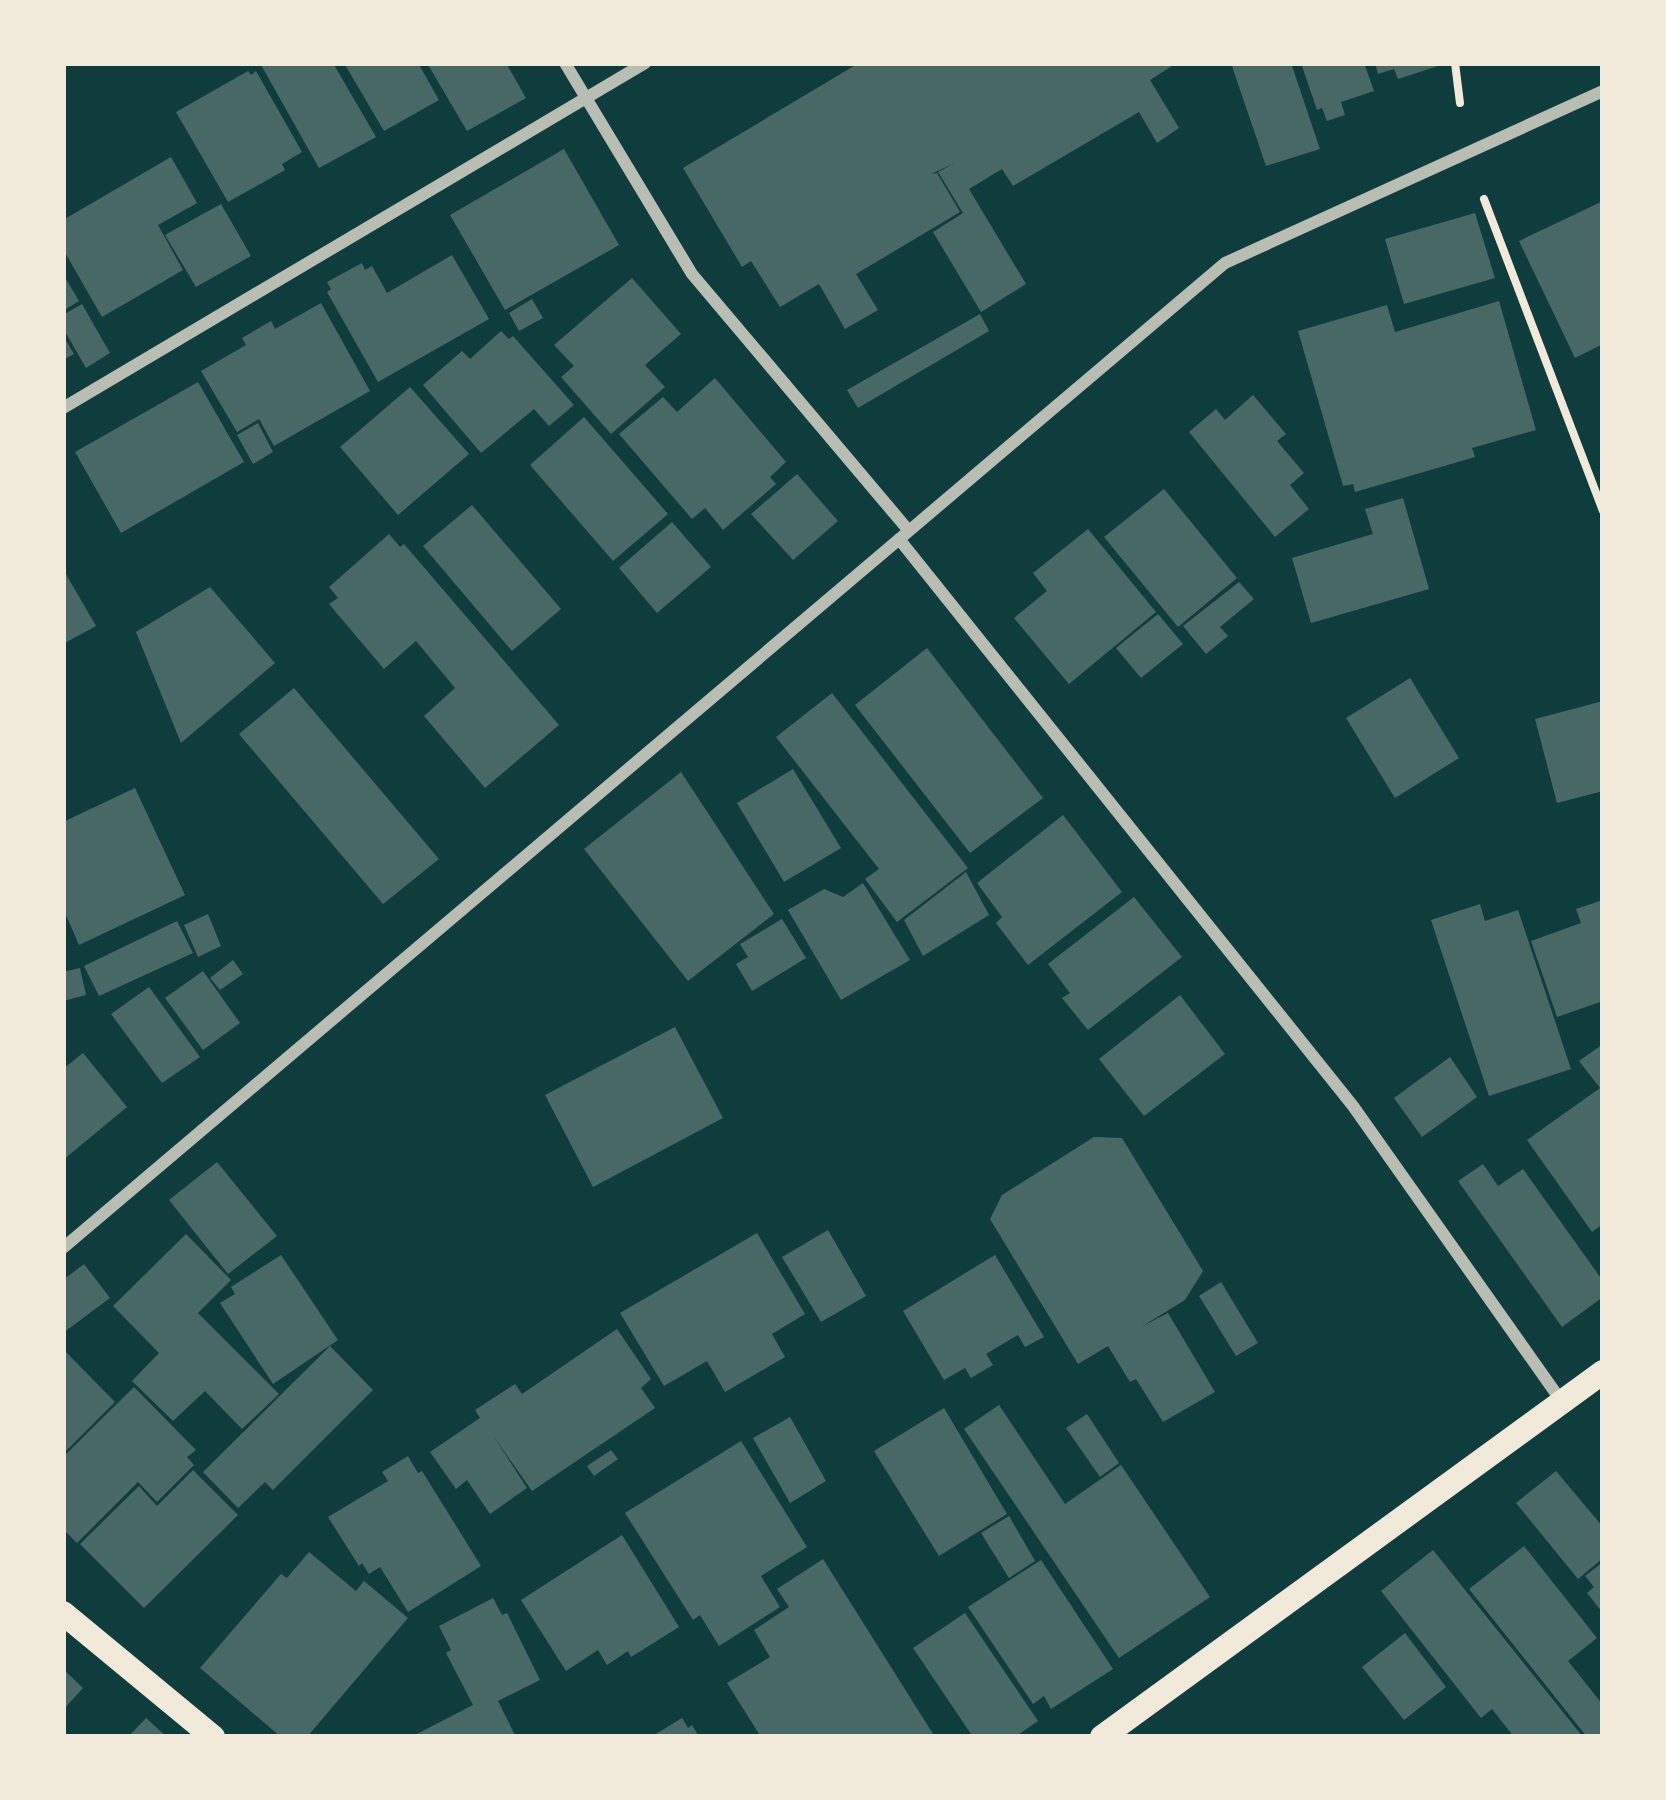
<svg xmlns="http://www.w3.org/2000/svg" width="1666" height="1800" font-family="'Varela Round',sans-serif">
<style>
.building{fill:#486865}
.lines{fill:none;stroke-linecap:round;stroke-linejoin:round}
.path{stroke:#f1e9da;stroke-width:8}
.minor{stroke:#b8beb3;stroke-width:12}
.secondary{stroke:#f1e9da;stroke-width:24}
</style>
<rect width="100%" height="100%" fill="#0f3d3e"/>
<path class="building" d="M260,63h73l43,74 -57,31z
M344,63h74l21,37 -55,31z
M427,63h79l20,35 -59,33z
M859,63h311l2,3 -22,14 29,48 -22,15 -18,-31 -126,74 -11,-17 -33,20 57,95 -45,28 -48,-80 30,-19 -25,-41 17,-9 -24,11 6,-1 23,39 -104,62 22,36 -33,19 -26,-45 -39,23 -29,-46 -9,6 -59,-99z
M1231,63h60l29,86 -54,17z
M1301,63h63l10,28 -33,11 4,13 -18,6 -5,-13 -5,2z
M1375,63h69v1l-46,15 -4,-10 -16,5z
M248,71l3,4 5,-4 46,81 -20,12 3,6 -57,32 -52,-90z
M564,149l55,96 -114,65 -55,-95z
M171,157l26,46 -39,22 25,45 -81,47 -39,-68v-29z
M1603,201v143l-28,14 -56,-117z
M221,204l30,52 -55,31 -31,-52z
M1475,213l20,65 -91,26 -19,-65z
M452,255l37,64 -111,63 -51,-90 4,-3 -4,-7 35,-19 3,7 7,-4 15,27z
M63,274l16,27 -16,10z
M632,278l49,56 -36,31 20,22 -54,47 -50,-57 13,-11 -20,-21z
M532,299l11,19 -24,13 -10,-18z
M1499,301l37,129 -64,18 3,9 -120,35 -2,-8 -10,2 -45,-155 89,-26 8,27z
M321,303l49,88 -96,55 -15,-27 -22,13 -36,-61 45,-26 -4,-7 29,-17 4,8z
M82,304l28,49 -24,15 -23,-40v-13z
M980,314l9,17 -131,77 -11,-18z
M501,331l8,8 4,-3 61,69 -25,21 -15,-17 -53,44 -58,-68 39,-34 8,8z
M63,335l11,19 -11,6z
M715,378l71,84 -16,15 6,7 -53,46 -18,-22 -13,11 -73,-85 44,-37 14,15z
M198,382l46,80 -123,71 -46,-81z
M410,387l59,67 -71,61 -58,-68z
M1253,395l33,39 -9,7 27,32 -14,12 19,24 -34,28 -86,-105 27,-23 9,11z
M584,417l84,97 -55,47 -83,-96z
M258,423l15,29 -20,12 -16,-29z
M797,474l41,47 -45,39 -42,-46z
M1164,489l73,89 -59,49 -74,-90z
M1403,498l26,91 -118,34 -19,-65 81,-24 -8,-25z
M472,505l89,104 -49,42 -89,-105z
M672,522l39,45 -54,46 -38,-45z
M1088,529l68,83 -87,72 -55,-66 33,-27 -14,-18z
M389,534l11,13 4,-3 155,181 -74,63 -61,-72 31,-28 -39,-47 -32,28 -55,-65 9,-6 -9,-11z
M63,569l33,57 -33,18z
M1239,582l15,17 -34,28 8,9 -22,18 -23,-28z
M210,587l65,76 -94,80 -45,-111z
M1158,614l25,30 -42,34 -25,-30z
M927,648l116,150 -73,55 -115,-148z
M1410,678l49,80 -64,40 -49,-80z
M294,688l145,171 -56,45 -144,-170z
M832,693l136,175 -71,54 -32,-43 14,-10 -103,-132z
M1603,701v90l-46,12 -22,-84z
M793,769l48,79 -57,34 -47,-79z
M681,772l93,142 -86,67 -104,-132z
M135,788l50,107 -106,50 -13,-30 -3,1v-94z
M1063,815l59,77 -94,73 -32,-42 6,-6 -25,-34z
M966,872l23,43 -66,41 -19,-36z
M863,883l47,77 -69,40 -53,-90 36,-21 19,8z
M1134,897l48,60 -94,73 -26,-32 8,-5 -22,-29z
M1603,900v101l-46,16 -26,-76 50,-18 -5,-14z
M1480,904l5,17 33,-11 53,159 -82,27 -58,-176z
M208,914l13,32 -23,11 -14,-32z
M782,919l24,39 -54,33 -16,-27 12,-7 -8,-13z
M177,921l16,32 -94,43 -15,-30z
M233,960l10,14 -23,16 -10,-12z
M80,968l6,27 -23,6v-29z
M203,971l37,52 -37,27 -38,-52z
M149,987l51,70 -38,26 -51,-69z
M1180,995l45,59 -81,62 -45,-57z
M675,1027l48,91 -130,69 -48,-92z
M1603,1044v180l-11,8 -65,-92 73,-52 -21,-27z
M83,1053l44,54 -64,53v-91z
M1450,1057l27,40 -55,40 -28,-39z
M1094,1137l28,1 81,133 -18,29 -44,27 27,-14 47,79 -52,30 -27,-43 -6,3 -22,-36 -30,18 -88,-145 12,-24z
M217,1162l60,74 -49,38 -59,-74z
M1483,1164l15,22 25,-17 80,112v16l-41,30 -104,-146z
M828,1230l38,66 -45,26 -39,-65z
M757,1233l48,81 -33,20 13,23 -60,35 -18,-31 -43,25 -44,-73z
M186,1234l45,46 -33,33 81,81 -37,35 -37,-38 -32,30 -41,-40 27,-28 -46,-47z
M281,1255l57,85 -65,44 -53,-81 15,-9 -4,-7z
M995,1255l49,82 -19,10 -7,-12 -32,19 7,11 -22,13 -6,-10 -21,12 -41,-69z
M84,1264l26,34 -47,35v-53z
M1221,1282l37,61 -22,13 -37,-60z
M617,1329l34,50 -10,9 14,20 -123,83 -38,-54 33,51 -37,26 -23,-34 -11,9 -26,-37 50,-34 -5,-8 40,-26 7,10z
M330,1346l43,44 -100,100 -8,-8 -27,26 -35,-36z
M63,1349l52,53 -52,52z
M134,1387l62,63 -9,7 7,8 -37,37 -19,-20 -61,61 -14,-14v-72z
M999,1405l66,99 56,-39 89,132 -91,61 -155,-229z
M944,1408l63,106 -68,42 -65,-105z
M1087,1414l32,49 -19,14 -34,-49z
M790,1417l36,64 -36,22 -37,-65z
M741,1441l66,106 -46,29 19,31 -61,39 -19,-31 -7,5 -68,-107z
M611,1450l7,9 -24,17 -7,-10z
M408,1456l10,17 4,-2 59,95 -73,46 -28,-45 -11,7 -7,-11 -3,3 -31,-49 60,-36 -6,-9z
M193,1470l45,45 -94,93 -64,-64 59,-58 18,20z
M1556,1471l47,56v31l-25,21 -62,-76z
M1009,1516l26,45 -26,17 -28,-45z
M622,1535l57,92 -48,30 -3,-6 -21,14 -9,-15 -32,21 -45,-71z
M1524,1546l73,92 -29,23 35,44v32h-16l-118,-148z
M1433,1550l150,187h-69l-22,-28 -11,9 -100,-127z
M309,1552l47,39 8,-10 44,37 -101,119h-26l-81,-69 81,-94 6,4z
M823,1559l112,178h-174l-34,-54 43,-26 -16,-27 35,-23 -12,-18z
M1041,1560l72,109 -62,40 -7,-13 -11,8 -65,-97z
M1603,1562v51l-16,-20 7,-6 -9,-11z
M493,1598l9,17 5,-2 33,67 -42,21 18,36h-105l62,-32 -27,-52 5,-3 -12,-24z
M965,1613l73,108 -23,16h-42l-60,-89z
M1405,1633l41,54 -42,33 -42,-53z
M63,1669l20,19 -20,22z
M146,1718l21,19h-39z
M682,1718l6,10 4,-3 7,12h-48z"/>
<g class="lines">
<path class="path" d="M1455,63l5,40
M1484,199l119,312"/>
<path class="minor" d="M565,63l127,211 217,257
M63,408l582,-345
M899,539l454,567 209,296
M63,1248l1162,-985 378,-172"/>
<path class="secondary" d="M63,1613l150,124
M1102,1737l501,-365"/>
</g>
<rect width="1666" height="1800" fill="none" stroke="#f1e9da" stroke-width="132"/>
</svg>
